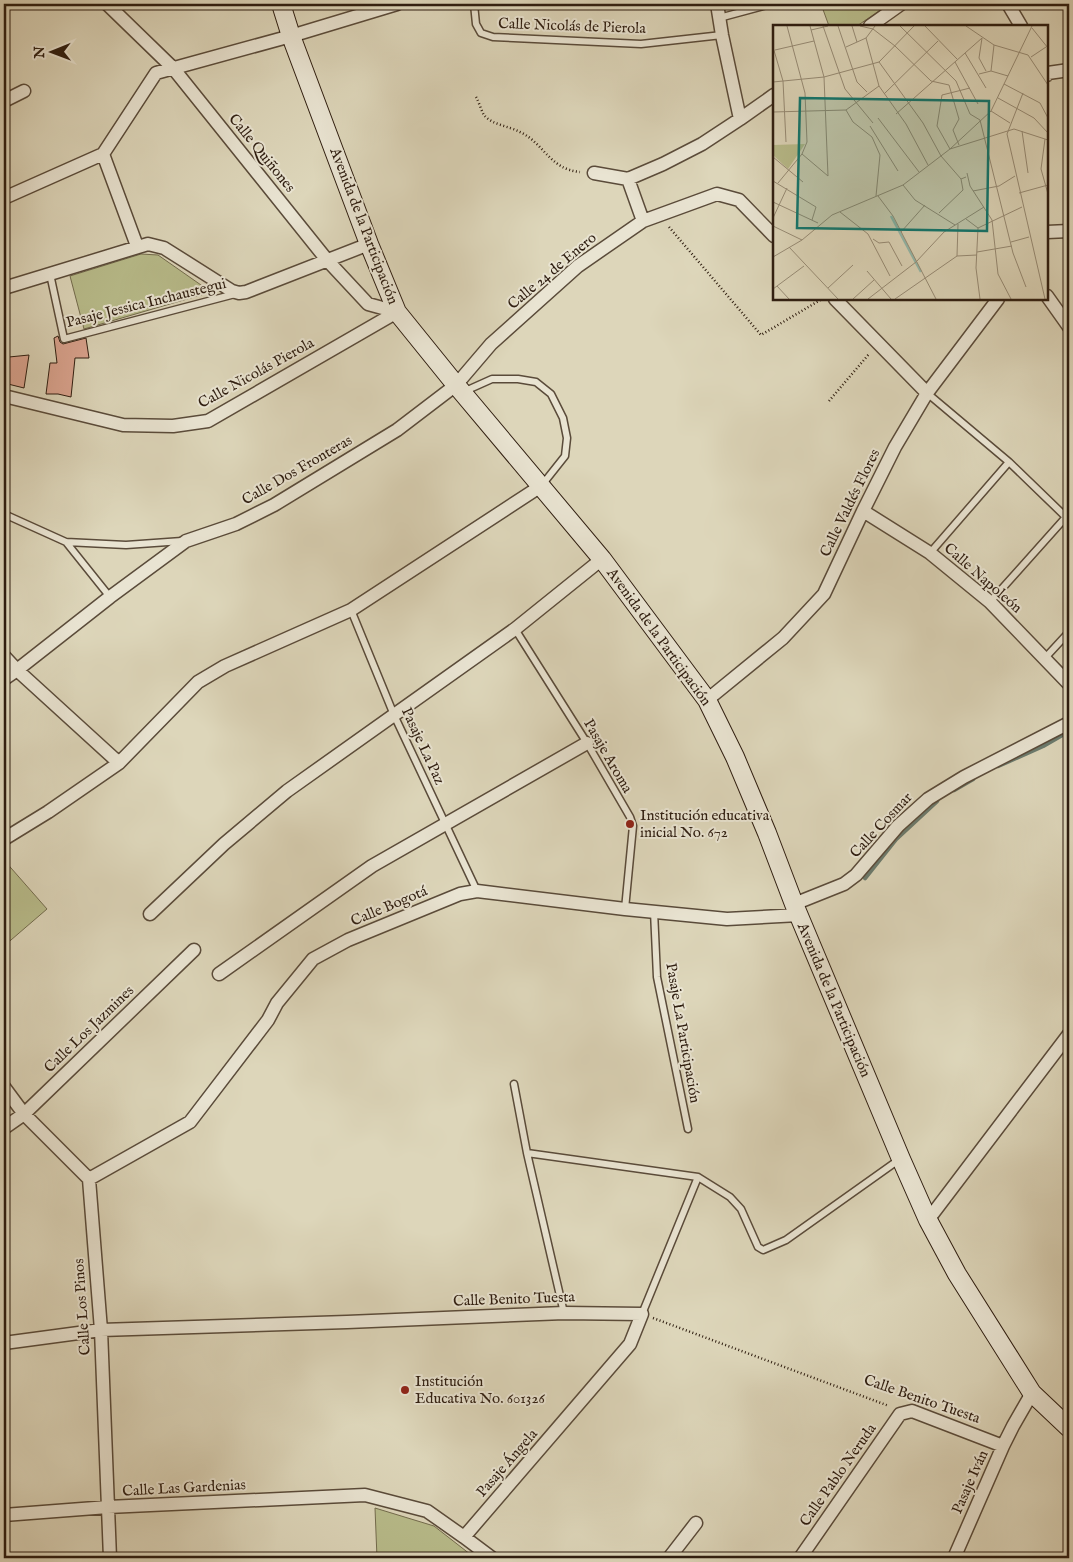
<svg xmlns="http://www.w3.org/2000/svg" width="1073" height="1562" font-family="'IM FELL English',serif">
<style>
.green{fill:#b8bc8b;stroke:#736c4e}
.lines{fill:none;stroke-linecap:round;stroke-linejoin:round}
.stream{stroke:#6b7b6e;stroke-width:4.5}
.building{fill:#dca591;stroke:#2e1d10}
.service-casing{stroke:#5a4b3a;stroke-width:9}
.minor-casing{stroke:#5a4b3a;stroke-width:15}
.secondary-casing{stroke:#2e1d10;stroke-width:20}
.path{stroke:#2e1d10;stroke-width:2.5;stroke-dasharray:1 2.5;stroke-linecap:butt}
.service{stroke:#e9e4d2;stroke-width:6}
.minor{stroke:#e9e4d2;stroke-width:12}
.secondary{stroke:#e9e4d2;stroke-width:18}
.poi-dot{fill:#8f2418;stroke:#e9e4d2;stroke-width:2}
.labels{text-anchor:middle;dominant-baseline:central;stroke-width:4;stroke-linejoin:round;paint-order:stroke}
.street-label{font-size:15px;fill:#2e1d10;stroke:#e9e4d2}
.poi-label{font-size:15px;fill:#2e1d10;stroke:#e9e4d2;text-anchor:start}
.inset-river{fill:none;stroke:#93b9ac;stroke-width:2.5}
.inset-road{fill:none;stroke:#978c76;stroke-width:1}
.view{fill:#0f766e;fill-opacity:0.15;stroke:#0f766e;stroke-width:2.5}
.inset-edge{fill:none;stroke:#2e1d10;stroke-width:2.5}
</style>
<rect width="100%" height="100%" fill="#ddd6ba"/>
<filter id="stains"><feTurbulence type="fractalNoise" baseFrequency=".004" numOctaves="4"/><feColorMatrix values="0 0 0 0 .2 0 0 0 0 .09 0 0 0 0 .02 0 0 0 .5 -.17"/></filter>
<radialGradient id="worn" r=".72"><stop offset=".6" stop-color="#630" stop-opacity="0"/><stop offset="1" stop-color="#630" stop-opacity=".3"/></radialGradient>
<path class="green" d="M821,4h68l-32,22h-28z
M141,254l17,1 53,37 -127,37 -14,-53z
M4,860l43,49 -43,37z
M375,1508l59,18 41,32h-98z"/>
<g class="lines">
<path class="stream" d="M998,766l45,-20 26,-15
M954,790l19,-11
M865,878l31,-39 41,-38"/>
</g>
<path class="building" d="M58,336l2,6 3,2 23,-6 3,20h-14l-4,39 -13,-3h-12l4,-31h7l-3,-25z
M29,355l-5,33 -20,-5v-7l5,-19z"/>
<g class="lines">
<g class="service-casing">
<path id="service" d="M474,4l2,20 5,9 12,4 148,7 81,-9
M719,18l52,-14
M50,274l14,65 171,-45
M463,392l29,-13h26l18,3 15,12 12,24 4,20 -2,18 -23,29
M927,393l82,69 60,58
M4,514l62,28 60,3 56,-4
M66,542l44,55
M930,553l79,-91
M990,602l76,-85
M351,610l43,105 83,176
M515,629l72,114 43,74 3,9 -8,83
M1045,658l24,-26
M654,911l3,66 31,152
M514,1084l13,69 37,160
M527,1153l171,24 32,20 11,12 17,38 5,3 23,-10 114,-81
M642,1314l56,-137"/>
</g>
<g class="minor-casing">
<path id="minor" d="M107,4l66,64 154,192 41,44 29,8
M717,4l5,31 18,84
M1008,4l13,22
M870,26l31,-22
M1047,75l1,-2 21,-3
M4,101l20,-10
M103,154l34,92
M594,173l34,6 35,-15 39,-20 38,-25 34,-24
M4,198l99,-44 53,-81 135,-37 106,-32
M643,221l74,-27 22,6 35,36
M1047,232l22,-1
M4,288l144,-44 16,4 68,43 7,2 7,-1 123,-48
M1047,296l22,31
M835,299l92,94
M4,396l119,29 50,1 35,-5 189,-109
M863,511l67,42 60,49 79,82
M4,656l13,14 102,93
M4,679l13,-9 93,-73 76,-56 50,-17 38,-19 123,-75 59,-45 35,-41 87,-78 65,-45 -15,-42
M707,700l76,-62 41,-44 39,-83 32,-64 32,-54 71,-94
M4,839l44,-27 71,-49 79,-81 27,-16 126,-56 190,-124
M794,904l50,-20 12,-9 42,-49 30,-27 36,-22 105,-54
M150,914l74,-70 63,-53 228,-162 87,-70
M219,974l153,-108 215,-123
M4,1087l20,27 65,65 12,151 9,228
M4,1128l20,-14 170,-164
M89,1179l101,-57 78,-102 9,-17 36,-44 35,-19 112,-46 17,-3 148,18 102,10 72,-4
M928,1220l141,-186
M4,1343l97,-13 246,-8 217,-9 78,1 -12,30 -166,193
M4,1515l104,-8 257,-12 62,16 37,26 28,21
M669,1558l27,-35
M800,1558l100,-144 12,-3 91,35
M954,1558l49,-112 10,-20 19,-33"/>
</g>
<g class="secondary-casing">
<path id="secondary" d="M281,4l10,32 78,208 28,68 59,73 146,174 105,141 28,57 32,76 27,71 107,255 27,61 29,54 75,119 37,35"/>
</g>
<path class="path" d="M476,97c3,5 5,13 8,18 8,10 25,11 36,17 24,11 29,37 60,40
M669,227l92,108 61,-36
M829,401l40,-47
M653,1318l236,88"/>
<use href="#service" class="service"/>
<use href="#minor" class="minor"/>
<use href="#secondary" class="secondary"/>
</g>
<g class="poi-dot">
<circle cx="630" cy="824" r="5"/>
<circle cx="405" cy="1390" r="5"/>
</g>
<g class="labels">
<g class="street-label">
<text transform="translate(572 26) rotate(2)">Calle Nicolás de Pierola</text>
<text transform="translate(262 153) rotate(51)">Calle Quiñones</text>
<text transform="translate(364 226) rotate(69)">Avenida de la Participación</text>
<text transform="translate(552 271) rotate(-40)">Calle 24 de Enero</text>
<text transform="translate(146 303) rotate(-14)">Pasaje Jessica Inchaustegui</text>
<text transform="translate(256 373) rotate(-29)">Calle Nicolás Pierola</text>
<text transform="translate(297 470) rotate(-30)">Calle Dos Fronteras</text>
<text transform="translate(850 503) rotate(-64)">Calle Valdés Flores</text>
<text transform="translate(983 578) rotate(41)">Calle Napoleón</text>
<text transform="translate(659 637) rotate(54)">Avenida de la Participación</text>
<text transform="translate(423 746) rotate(65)">Pasaje La Paz</text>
<text transform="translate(608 756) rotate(60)">Pasaje Aroma</text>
<text transform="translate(881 825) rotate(-47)">Calle Cosmar</text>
<text transform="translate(389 906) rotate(-23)">Calle Bogotá</text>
<text transform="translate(834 1000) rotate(67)">Avenida de la Participación</text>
<text transform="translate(89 1029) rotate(-44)">Calle Los Jazmines</text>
<text transform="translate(683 1033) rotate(80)">Pasaje La Participación</text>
<text transform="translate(514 1299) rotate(-2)">Calle Benito Tuesta</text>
<text transform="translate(82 1307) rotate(-94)">Calle Los Pinos</text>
<text transform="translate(922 1399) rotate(19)">Calle Benito Tuesta</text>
<text transform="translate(507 1463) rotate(-49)">Pasaje Ángela</text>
<text transform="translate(838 1475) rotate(-55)">Calle Pablo Neruda</text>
<text transform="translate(970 1482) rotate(-66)">Pasaje Iván</text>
<text transform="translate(184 1488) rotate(-3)">Calle Las Gardenias</text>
</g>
<g class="poi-label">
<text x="640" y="815">Institución educativa<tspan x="640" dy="17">inicial No. 672</tspan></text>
<text x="415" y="1381">Institución<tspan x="415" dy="17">Educativa No. 601326</tspan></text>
</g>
</g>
<g transform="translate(773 25)">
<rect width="275" height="275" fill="#ddd6ba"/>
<path d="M32,119l-17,25 -15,-14v-10z" fill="#b8bc8b"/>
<path class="inset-river" d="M118,191l30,56"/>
<path class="inset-road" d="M50,1l22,63 28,34M65,1l19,56 10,10M79,1l5,16M87,1l13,3 22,17 36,35 18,4 10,34 -6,11 6,15M127,1l56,55 14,33 10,6 33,133 13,34M152,1l32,33M193,1l28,19 34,10 20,30M259,3l16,20M38,5l17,-4M93,13l13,48 27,38 22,41M209,13l-3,20 7,13M0,22l10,34 3,61M73,22l20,-9 9,-12M2,25l39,-9M192,28l21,35M258,32l15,-10M106,37l44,61 18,33 20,23 5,-2M182,37l23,42M218,46l3,-26M206,49l12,-3 17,5M0,57l51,-5 55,-15 35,-36M231,59l36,19 8,15M197,63l-28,7 -5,31 13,23 41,-38 41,-85M250,68l-16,41 38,165M111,69l54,-53M225,73l36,20 14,15M73,85l7,12 19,15 8,18 -4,41M218,86l19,12M0,87l73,-2 33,-24M123,89l86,-76M105,93l41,54M97,101l28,45M249,106l6,42M272,114l-4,30 7,25M29,129l26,22 -4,-99 -14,-51M0,132l30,25M194,148l3,13 22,34 6,54 13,25M0,156l43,26 -4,13M5,158l24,-29 5,-12 -2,-49 -18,-67M130,160l12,15 40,25M200,166l26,-5 16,-10M246,168l29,-8M105,171l15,20 43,83M0,177l45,21M67,187l28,22 22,42M166,188l24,-23 -2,-11M0,193l14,-30M193,194l12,9 -2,40 4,31M0,201l29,14M205,203l44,-21M128,207l24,-27M100,214l6,4 10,-1 13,24M238,217l18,-5M16,222l49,52M204,227l35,-6M184,231l1,-32M0,232l29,-17 30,-25 71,-30 47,-36 64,-20 34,11M94,246l24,28M4,261l12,13M55,263l25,-23M0,264l31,-23M80,274l21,-19M95,274l48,-37 28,-30 40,-25M122,274l62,-43 20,-1"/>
<path class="view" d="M27,73l189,3 -2,130 -190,-3z"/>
<rect width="275" height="275" class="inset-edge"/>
</g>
<rect width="1073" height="1562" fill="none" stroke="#ddd6ba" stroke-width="20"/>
<rect x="5" y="5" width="1063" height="1552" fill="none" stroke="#2e1d10" stroke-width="2.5"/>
<rect x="10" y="10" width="1053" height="1542" fill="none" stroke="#2e1d10"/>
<g transform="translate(52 52) rotate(269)" stroke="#e9e4d2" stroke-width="4" paint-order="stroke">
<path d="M0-4L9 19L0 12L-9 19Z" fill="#2e1d10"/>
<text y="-8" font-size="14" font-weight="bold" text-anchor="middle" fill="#2e1d10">N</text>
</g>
<rect width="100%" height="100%" filter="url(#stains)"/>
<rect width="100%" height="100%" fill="url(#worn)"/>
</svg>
